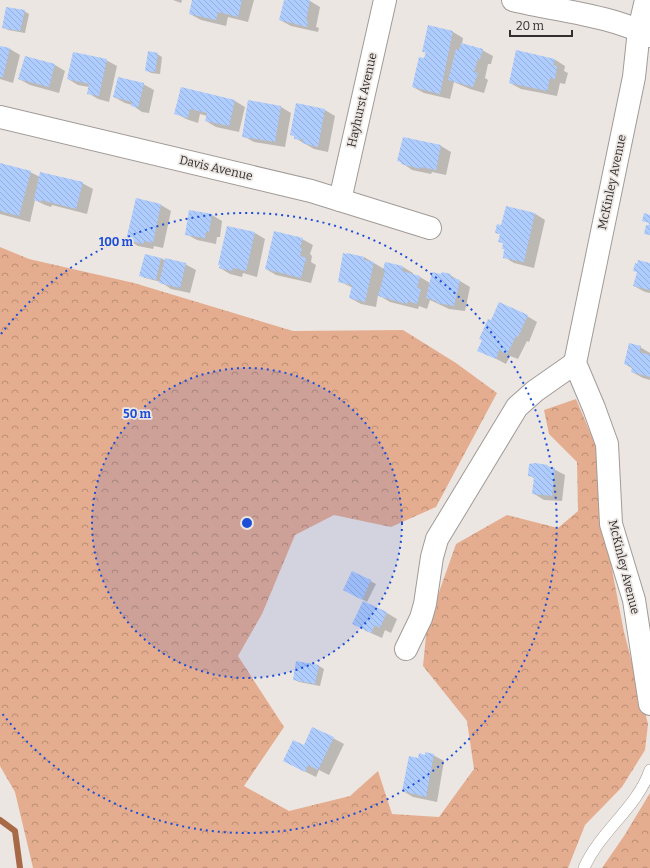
<svg xmlns="http://www.w3.org/2000/svg" width="650" height="868" viewBox="0 0 650 868" font-family="Bitter,serif">
<style>
.forest{fill:url(#forest-crowns)}
.shadow{fill:#0003}
.lines{fill:none;stroke-linecap:round;stroke-linejoin:round}
.stream{stroke:#a86946;stroke-width:6}
.building{fill:url(#building-back-hatch)}
.service-casing{stroke:#a19b98;stroke-width:12}
.minor-casing{stroke:#a19b98;stroke-width:24}
.service{stroke:#fff;stroke-width:11}
.minor{stroke:#fff;stroke-width:22}
.ring{fill:none;stroke:#1d4ed8;stroke-width:2;stroke-dasharray:2 4}
.labels{text-anchor:middle;stroke-width:3.5;stroke-linejoin:round;paint-order:stroke}
.street-label{font-size:12px;fill:#322f2e;stroke:#ece6e2}
.centre{fill:#1d4ed8;stroke:#ece6e2;stroke-width:2}
.ring-label{font-size:12px;text-anchor:middle;font-weight:bold;fill:#1d4ed8;stroke:#ece6e2;stroke-width:3.5;stroke-linejoin:round;paint-order:stroke}
</style>
<defs>
<pattern id="forest-crowns" width="20" height="18" patternUnits="userSpaceOnUse"><rect width="20" height="18" fill="#e5ad8f"/><path d="M2 6a3 3 0 1 1 6 0M12 15a3 3 0 1 1 6 0" fill="none" stroke="#ba8d75"/></pattern>
<pattern id="building-back-hatch" width="6" height="6" patternUnits="userSpaceOnUse"><rect width="6" height="6" fill="#aeccfd"/><path d="M-1 5l2 2M0 0l6 6M5-1l2 2" fill="none" stroke="#96b0d9"/></pattern>
</defs>
<rect width="100%" height="100%" fill="#ece6e2"/>
<g class="forest">
<polygon points="0,247 29,259 134,283 293,331 403,330 456,363 497,393 436,507 391,527 334,515 295,535 262,614 238,656 284,727 244,786 289,811 350,796 378,771 392,814 439,817 474,769 467,721 423,666 427,626 456,544 507,515 558,528 578,511 577,462 549,434 544,410 576,399 598,451 599,502 624,632 648,724 645,750 622,787 585,825 568,868 33,868 15,792 0,766"/>
<polygon points="650,793 650,868 602,868 624,836"/>
</g>
<g class="shadow">
<polygon points="173,0 182,0 181,3"/>
<polygon points="194,0 254,0 248,22 228,17 226,26 201,20 190,14"/>
<polygon points="285,0 304,0 310,1 320,7 316,27 319,28 318,32 291,26 280,20"/>
<polygon points="24,11 29,14 25,33 8,30 3,27"/>
<polygon points="428,26 453,32 463,38 462,44 482,50 493,56 491,64 488,64 485,78 488,80 484,93 470,89 454,82 450,99 424,93 413,87 425,59 426,53 423,51"/>
<polygon points="0,47 10,49 20,55 13,83 0,79"/>
<polygon points="157,54 162,57 160,74 151,73 146,70"/>
<polygon points="554,59 565,66 564,71 568,73 565,84 560,83 557,96 521,89 510,83"/>
<polygon points="106,60 117,66 109,102 98,99 88,93 89,87 78,85 68,79"/>
<polygon points="55,65 65,71 59,93 30,85 19,79"/>
<polygon points="143,84 154,90 149,113 142,112 132,105 125,103 114,97"/>
<polygon points="181,88 235,101 245,107 239,132 216,127 206,121 207,116 200,114 198,123 186,119 176,113"/>
<polygon points="281,107 291,113 285,147 254,142 243,136"/>
<polygon points="325,110 335,116 328,152 314,149 295,138 295,137 291,134"/>
<polygon points="441,146 451,152 446,175 432,172 431,174 412,170 398,160"/>
<polygon points="0,164 30,172 40,177 82,183 93,189 87,214 52,205 51,207 45,205 35,200 30,222 0,214"/>
<polygon points="136,199 161,205 171,211 163,248 154,246 153,249 138,246 128,240"/>
<polygon points="190,211 212,215 222,221 220,237 217,237 216,244 197,240 186,234"/>
<polygon points="534,213 545,220 534,268 514,263 504,257 505,250 503,248 504,244 499,241 501,235 496,232 502,226"/>
<polygon points="255,233 265,239 257,277 243,273 242,277 230,274 220,268 221,265"/>
<polygon points="302,239 313,245 310,254 312,256 311,262 316,265 311,283 276,275 266,269"/>
<polygon points="348,254 364,257 384,269 403,267 413,273 412,275 420,277 430,283 450,275 470,287 465,311 449,309 430,300 427,309 419,306 418,309 390,302 378,295 376,307 361,304 350,298 353,288 339,281"/>
<polygon points="161,258 166,261 185,264 196,270 190,293 171,289 161,282 145,278 141,276"/>
<polygon points="650,264 650,293 645,292 634,286"/>
<polygon points="527,316 537,322 529,342 527,341 518,359 510,356 506,364 479,350 491,321"/>
<polygon points="640,347 650,353 650,380 643,378 632,372 633,369 625,364"/>
<polygon points="530,465 548,466 565,475 562,501 544,500 533,493 535,479 529,475"/>
<polygon points="353,572 376,584 367,602 349,592"/>
<polygon points="387,613 397,619 391,633 385,630 382,638 364,630"/>
<polygon points="319,666 324,669 320,686 299,682 294,679"/>
<polygon points="333,738 344,744 329,775 319,770 316,777 284,761 304,746"/>
<polygon points="433,755 444,761 437,802 413,797 403,791 418,759 426,756"/>
</g>
<g class="lines">
<polyline class="stream" points="0,820 15,831 20,868"/>
</g>
<g class="building">
<polygon points="192,0 242,0 238,17 218,12 216,20 189,14"/>
<polygon points="284,0 310,0 306,21 308,21 307,27 279,20"/>
<polygon points="6,7 25,10 20,31 2,28"/>
<polygon points="428,25 453,31 440,94 412,87 419,57 424,58 426,52 422,52"/>
<polygon points="461,43 483,49 480,59 478,59 474,72 478,73 473,87 448,80 456,49 459,50"/>
<polygon points="0,46 10,48 3,77 0,77"/>
<polygon points="516,50 555,59 553,65 557,66 555,79 550,78 547,91 509,83"/>
<polygon points="148,51 158,53 155,72 145,71"/>
<polygon points="73,52 107,59 99,96 87,94 89,84 67,79"/>
<polygon points="25,56 55,64 49,87 18,79"/>
<polygon points="118,77 144,83 138,108 131,106 132,102 113,97"/>
<polygon points="181,87 235,100 229,126 205,121 207,113 190,109 188,118 174,114"/>
<polygon points="248,100 281,106 275,142 242,137"/>
<polygon points="296,103 325,109 318,147 302,143 304,138 302,140 294,139 294,136 290,135"/>
<polygon points="403,137 441,145 436,170 421,167 421,169 401,164 401,162 397,161"/>
<polygon points="0,163 31,171 19,216 0,211"/>
<polygon points="40,172 83,182 76,209 41,200 41,202 34,200"/>
<polygon points="136,198 161,204 153,243 144,241 143,244 126,240"/>
<polygon points="506,206 535,213 524,262 503,258 504,249 502,249 503,243 498,242 500,234 495,233 497,224 501,225"/>
<polygon points="189,210 212,214 209,232 206,232 205,238 185,235"/>
<polygon points="644,213 650,215 650,235 644,234 646,225 649,225 649,223 642,221"/>
<polygon points="227,226 255,232 246,271 233,268 232,271 219,268 220,265 218,265"/>
<polygon points="274,231 303,238 300,248 302,249 300,256 306,258 301,278 265,269"/>
<polygon points="343,253 346,254 347,253 364,257 364,260 374,262 365,302 349,298 352,285 338,282"/>
<polygon points="145,254 161,258 156,280 139,276"/>
<polygon points="165,258 186,263 180,288 159,283"/>
<polygon points="638,260 650,263 650,290 633,286 637,272 633,271 635,263 637,264"/>
<polygon points="385,262 403,266 402,271 420,276 417,288 421,289 417,304 408,301 407,304 378,296 385,271 383,270"/>
<polygon points="432,272 441,274 442,272 451,274 450,277 460,280 454,306 437,303 437,301 426,298"/>
<polygon points="499,302 528,315 518,337 516,336 507,354 499,350 496,359 477,351 482,340 479,339 488,319 491,320"/>
<polygon points="629,343 641,346 639,352 650,355 650,377 631,372 632,367 624,364"/>
<polygon points="535,463 548,465 548,467 555,468 552,496 532,494 534,477 528,476 529,464"/>
<polygon points="352,571 371,580 362,600 343,590"/>
<polygon points="363,601 387,612 380,628 375,625 371,633 352,624"/>
<polygon points="296,661 319,665 315,684 293,680"/>
<polygon points="312,727 334,737 318,770 308,765 305,772 283,761 293,740 304,745"/>
<polygon points="425,752 434,754 426,797 402,791 409,756 418,758 419,753 425,755"/>
</g>
<g class="lines">
<g class="service-casing">
<path id="service" d="M584,868C600,831 637,808 650,770"/>
</g>
<g class="minor-casing">
<g id="minor">
<path d="M513,0C558,11 610,15 650,36"/>
<polyline points="646,0 639,30 634,77 575,363 594,408 607,444 611,524 634,600 650,704"/>
<polyline points="0,117 311,191 430,228"/>
<polyline points="340,200 385,0"/>
<polyline points="406,649 421,618 425,604 432,557 437,539 517,407 535,391 575,363"/>
</g>
</g>
<use href="#service" class="service"/>
<use href="#minor" class="minor"/>
</g>
<circle cx="247" cy="523" r="155" fill="#1d4ed8" fill-opacity=".12"/>
<g class="ring">
<circle cx="247" cy="523" r="155"/>
<path d="M1 334A310 310 0 1 1 1 712"/>
</g>
<g class="labels">
<g class="street-label">
<text transform="translate(362 100) rotate(-77)" y="4">Hayhurst Avenue</text>
<text transform="translate(216 168) rotate(13)" y="4">Davis Avenue</text>
<text transform="translate(612 182) rotate(-78)" y="4">McKinley Avenue</text>
<text transform="translate(624 567) rotate(76)" y="4">McKinley Avenue</text>
</g>
</g>
<circle cx="247" cy="523" r="6" class="centre"/>
<g class="ring-label">
<text x="116" y="246">100 m</text>
<text x="137" y="418">50 m</text>
</g>
<path d="M510 30v6h62v-6" fill="none" stroke="#322f2e" stroke-width="2"/>
<text x="516" y="30" font-size="12" fill="#322f2e" stroke="#ece6e2" stroke-width="3" paint-order="stroke">20 m</text>
</svg>
